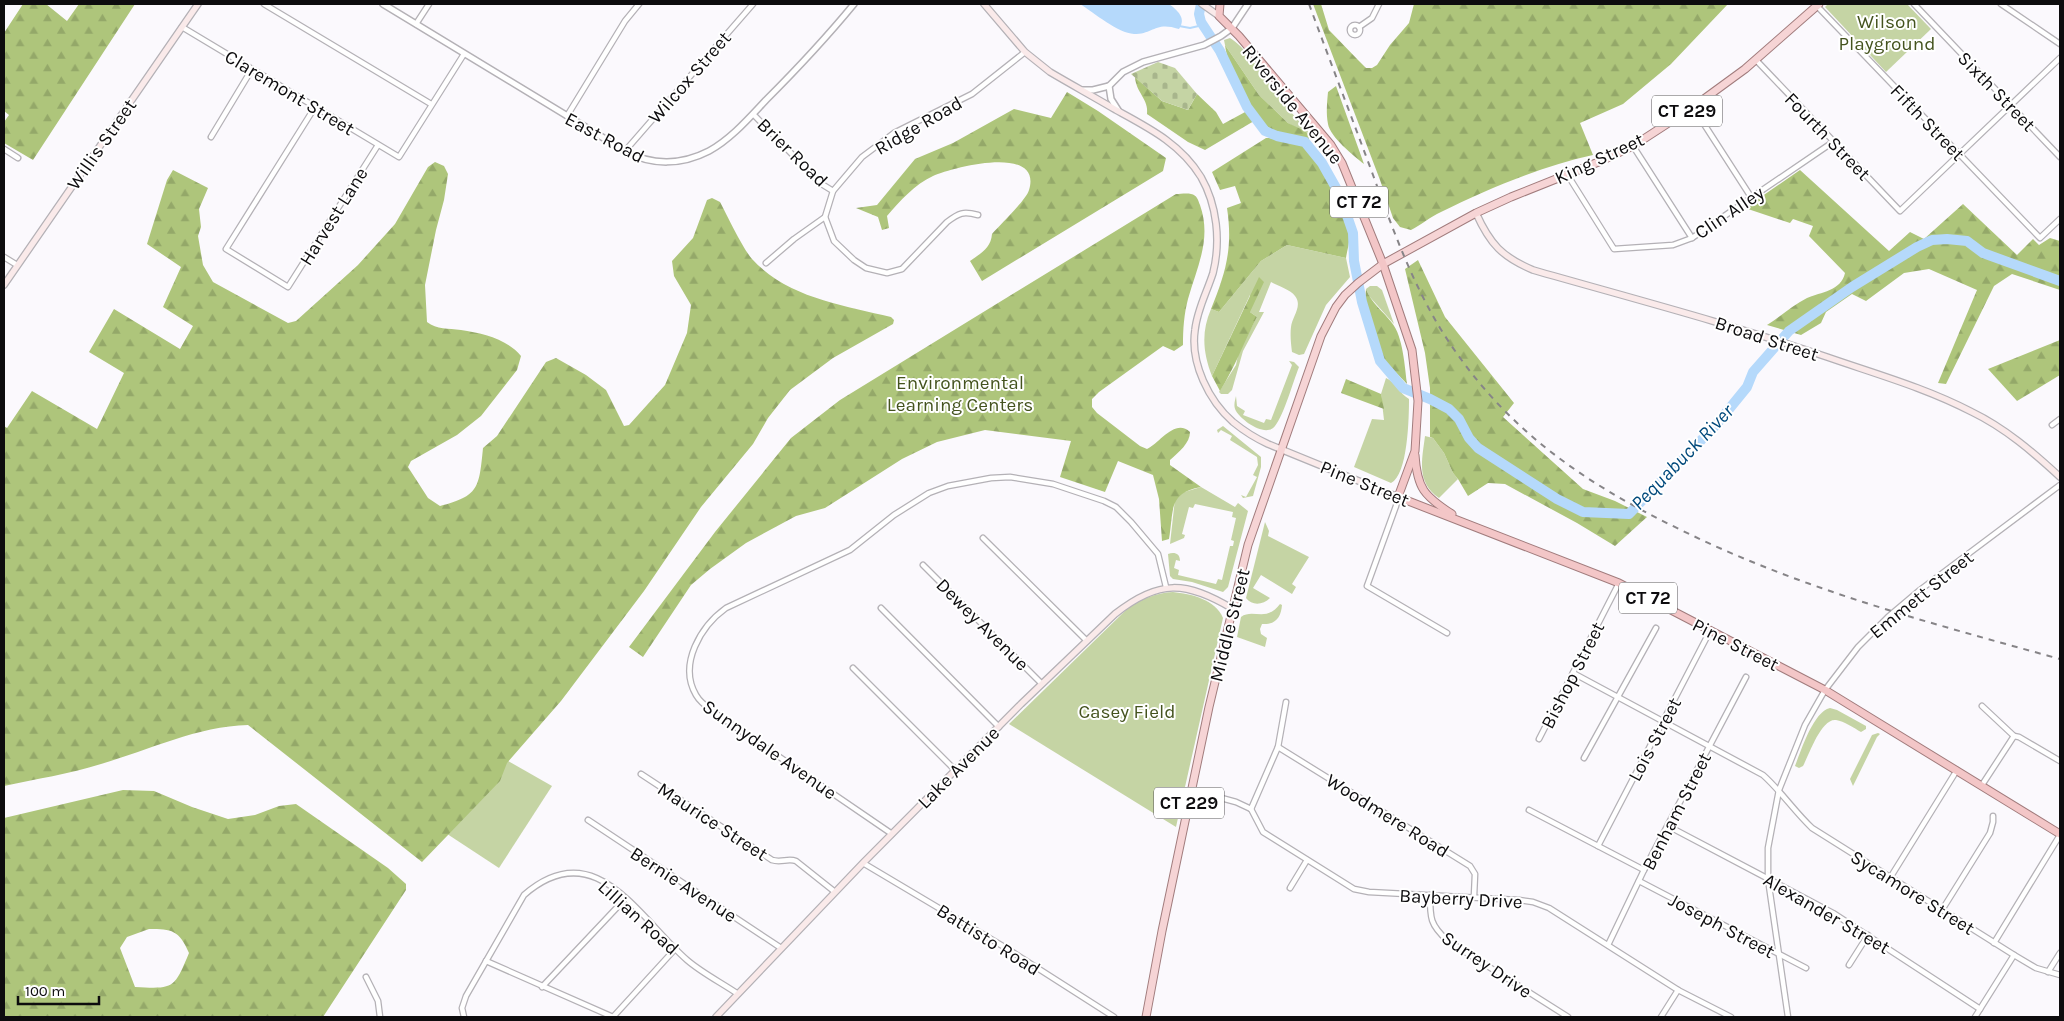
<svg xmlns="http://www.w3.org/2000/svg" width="2064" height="1021" viewBox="0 0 2064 1021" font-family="Karla,sans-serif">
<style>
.green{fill:#c5d4a4}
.forest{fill:url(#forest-firs);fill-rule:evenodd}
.cemetery{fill:url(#cemetery-stones)}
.water{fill:#b5d9fb}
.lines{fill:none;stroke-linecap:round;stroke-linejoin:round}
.stream{stroke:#b5d9fb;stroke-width:2}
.river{stroke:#b5d9fb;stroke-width:10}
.minor-casing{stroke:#b4b1b6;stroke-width:7}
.tertiary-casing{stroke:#b4b1b6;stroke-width:8}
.secondary-casing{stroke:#b4b1b6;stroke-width:8}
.primary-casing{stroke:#a17c7d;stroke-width:9}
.trunk-casing{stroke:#a17c7d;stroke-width:9}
.minor{stroke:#fff;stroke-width:4.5}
.tertiary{stroke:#fff;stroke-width:5}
.secondary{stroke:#faeaea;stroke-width:5.5}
.primary{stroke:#f6d4d5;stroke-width:7}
.trunk{stroke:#f3c6c7;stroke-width:7}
.rail{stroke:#868487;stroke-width:2;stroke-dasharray:6 6;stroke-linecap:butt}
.labels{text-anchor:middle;stroke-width:4;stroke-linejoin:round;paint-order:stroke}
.shield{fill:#fff;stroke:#565556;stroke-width:1}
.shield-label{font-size:18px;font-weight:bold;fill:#0d0c0e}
.park-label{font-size:19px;fill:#44531e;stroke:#fff}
.street-label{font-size:19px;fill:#0d0c0e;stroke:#fff}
.water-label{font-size:20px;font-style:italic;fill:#00497b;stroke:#fff}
</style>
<defs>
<pattern id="forest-firs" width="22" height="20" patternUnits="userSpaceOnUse" patternTransform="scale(1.25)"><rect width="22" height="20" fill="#aec57b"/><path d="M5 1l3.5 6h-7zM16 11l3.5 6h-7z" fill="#94a869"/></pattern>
<pattern id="cemetery-stones" width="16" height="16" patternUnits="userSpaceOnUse" patternTransform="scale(1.25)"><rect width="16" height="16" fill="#c5d4a4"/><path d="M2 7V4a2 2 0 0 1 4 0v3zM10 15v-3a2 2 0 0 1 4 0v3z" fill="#a8b58c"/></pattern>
</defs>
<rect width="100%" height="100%" fill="#fbf9fd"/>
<g class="green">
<polygon points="1828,4 1907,4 1931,29 1886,72 1825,7"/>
<path d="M1230,38C1247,48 1267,81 1280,98C1290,112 1303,125 1315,139L1288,123L1259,95L1225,45L1224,40Z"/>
<path d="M1287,245L1346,258L1350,277L1326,305L1304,354L1299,355L1292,352C1291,344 1290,335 1291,327C1292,317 1303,306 1295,296C1291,290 1278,286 1271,282L1259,312H1264L1243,351L1232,390L1228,394H1221L1219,392L1236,365L1239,350L1257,317L1250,312V295L1212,376C1203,353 1201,332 1211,309L1219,312L1261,261Z"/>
<polygon points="1370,286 1377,286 1382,290 1394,324 1369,296 1366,289"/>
<path d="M1289,361L1294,362L1299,367C1293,382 1284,415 1275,426C1266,438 1242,421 1236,411C1233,406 1235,401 1236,396L1237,406L1245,411L1243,415L1264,423L1266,419L1271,420L1292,365Z"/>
<path d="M1386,378C1395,382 1400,394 1409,399C1409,417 1408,475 1391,483L1354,467L1372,419L1384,420L1381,394Z"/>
<polygon points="1223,426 1261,457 1261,467 1253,496 1243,498 1241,495 1246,497 1257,477 1253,475 1258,465 1257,457 1230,440 1232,436 1221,430 1218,433 1217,430"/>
<path d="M1425,436L1433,438L1444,453L1453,473L1458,479L1439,498C1416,482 1422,460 1425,436Z"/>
<path d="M1201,487L1235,507L1238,503L1248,511L1228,587L1223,592L1192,582L1173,579L1170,576L1168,554C1174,552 1180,553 1180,561L1176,560L1174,568L1179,570L1178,575L1216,584L1218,579L1222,580L1230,546H1233L1234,541L1231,540L1236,518L1232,517L1233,512L1195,504L1193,508L1189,507L1182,534L1185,535L1184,538L1170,544L1175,499L1181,493Z"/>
<path d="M1265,522L1269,531L1268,536L1309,557L1292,584L1296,587L1292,594L1261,575L1253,588L1270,598C1263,605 1252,606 1246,598Z"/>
<path d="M1173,592C1191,594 1215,599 1223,618L1176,827L1009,724L1126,610C1141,599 1155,593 1173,592Z"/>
<polygon points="229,602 552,786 499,868 173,654"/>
<path d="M1280,604L1282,605C1281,618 1275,625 1262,624L1260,629L1261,634L1267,638L1265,647L1237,637L1241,617C1253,608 1266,623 1280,604Z"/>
<path d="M1830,708L1837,710L1866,726V729L1861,732C1854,728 1844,721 1836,720C1821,718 1809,755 1803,766L1799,768L1795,766C1801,751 1813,712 1830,708Z"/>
<polygon points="1878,733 1880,734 1877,737 1853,786 1850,779 1872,735"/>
</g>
<g class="forest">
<polygon points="23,4 46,4 67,21 79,4 135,4 33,160 4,143 4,122 9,115 4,111 4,33"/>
<path d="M1313,4H1321L1329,30L1358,60L1366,68H1372L1377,65L1390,45L1409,23L1414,4H1728L1671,64L1623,104L1580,123L1593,155C1542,166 1487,189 1441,212C1430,217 1421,225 1411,230L1400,227L1393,218L1380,180Z"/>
<path d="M1225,45L1259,95L1288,123L1305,131L1310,137L1308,140C1296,134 1282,135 1271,129C1252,118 1227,66 1225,45Z"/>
<path d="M1135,77L1162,101L1188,110L1197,94L1216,112L1223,124L1247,111L1254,121L1205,150L1188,142L1147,114C1149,99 1136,93 1135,77Z"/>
<path d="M1336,86L1364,164C1354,156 1330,137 1328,124C1326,113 1327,103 1328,92Z"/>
<path d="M1067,92L1098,111L1166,158L1163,171L982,281L970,261C981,253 991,248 992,234C1000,225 1027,199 1029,190C1043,144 953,167 933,176C915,184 900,201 887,216L889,228L882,230L878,217L856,208L877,205L915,159L953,143L1014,109L1051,118Z"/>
<path d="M1266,138C1274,138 1301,143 1307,148C1323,161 1346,211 1349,231C1351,239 1347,250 1346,258L1287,245L1261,261L1219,312L1211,309C1226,272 1233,248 1227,208L1241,203L1235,186L1220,190L1212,172Z"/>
<path d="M435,162L444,166L448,174L444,200L436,230L425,285L427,322C437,330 448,328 461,330C482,333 507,339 521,356L517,370L481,416L457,435L411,461L408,467L428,498L440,506C479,496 479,488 483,448L497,436L546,362L556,358L586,375L606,390L624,426L629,425L665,385L687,333L691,305L674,276L672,261L693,238L707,200L712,198L720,202C728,217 742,247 752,259C788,298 843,305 891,317L894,320L893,324L833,358L790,390L768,418L753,444L701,507L644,591L561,701L507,763L500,781L422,862L248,725C198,726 149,750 101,764C69,774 36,779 4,786V426L7,428L32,391L97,429L124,373L89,352L114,309L180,349L193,326L163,307L181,267L147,244L167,180L173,170L208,188L199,209L201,227L198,236L203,265L213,282L288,323L296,321L358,265L395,224L428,167Z"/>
<path d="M1800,170L1889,251L1910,232L1924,239L1963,204L2017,255L2033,239L2039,245L2050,238L2060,241V290L2012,274L1994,286L1946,384L1938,383L1977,290L1929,269L1904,273L1866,301L1852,294L1826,312L1821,323L1801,335L1767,325C1780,317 1793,305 1807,298C1821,292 1841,291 1845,273L1809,236L1813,226L1793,219L1790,223L1745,208Z"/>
<path d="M1176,194C1180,194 1187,193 1191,194C1197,195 1198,200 1200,205C1212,239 1197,267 1188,299C1184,314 1183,329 1183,345L1174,351L1163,346L1099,392L1092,399V407L1097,413L1140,446L1147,449C1160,443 1175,418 1190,432C1190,443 1179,452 1170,460V465L1201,487C1168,493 1174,510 1169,539L1162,541L1159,499L1153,475L1118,461L1105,492L1060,477L1071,441L985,430L937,442L902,459L825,508L796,516L746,543L710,569L691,585L643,657L629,647L715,532L791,438L840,400Z"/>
<polygon points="1418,260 1445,317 1514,403 1503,417 1583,489 1615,501 1647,517 1615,546 1577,523 1505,484 1488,483 1468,496 1458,479 1453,473 1444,453 1433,438 1430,437 1430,388 1425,353 1405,269"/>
<path d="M1259,277L1264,282L1250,312L1257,317C1244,342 1235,367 1220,391L1212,376Z"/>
<path d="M1366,289C1371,303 1383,311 1392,323C1403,336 1405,368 1407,384L1383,359L1365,301Z"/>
<polygon points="2060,340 2060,375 2017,401 1988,369"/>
<polygon points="1346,379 1381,394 1384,409 1341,393"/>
<path d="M123,790L154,791L192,807L228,819L255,815L279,806L296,804L388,868L406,884V890L323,1017H4V818ZM149,929C172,929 179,930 189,953C174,989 174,989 135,987L120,948L127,937Z"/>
</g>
<polygon class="cemetery" points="1158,62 1175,68 1197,94 1188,110 1162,101 1131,74"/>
<path class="water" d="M1080,4H1169C1177,10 1187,18 1179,29C1155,21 1154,34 1134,34C1118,33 1094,13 1080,4Z"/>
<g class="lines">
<polyline class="stream" points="1179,26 1190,28 1203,25"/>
<polyline class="river" points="1201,4 1199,14 1201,22 1220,51 1247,107 1265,131 1277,136 1305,142 1322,163 1340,195 1353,233 1354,261 1362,302 1380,361 1403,388 1430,399 1449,409 1459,419 1469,438 1478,448 1557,499 1583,512 1629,514 1716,425 1747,387 1753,372 1789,331 1852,287 1917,247 1932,240 1947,239 1967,241 1983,253 2060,281"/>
<g class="minor-casing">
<g id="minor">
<polyline points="264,4 431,104"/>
<polyline points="1914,4 2060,157"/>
<polyline points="2001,4 2060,44"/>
<polyline points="1817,6 2040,238 2060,219"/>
<polyline points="416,24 429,4"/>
<circle cx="1355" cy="30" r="5"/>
<polyline points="182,27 399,157 464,54"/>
<polyline points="1359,27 1372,18 1379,4"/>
<polyline points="1756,60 1900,211 2060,58"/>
<polyline points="315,107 226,249 288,287 378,145"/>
<polyline points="1693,107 1751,197"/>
<polyline points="753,114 820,183 833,191"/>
<polyline points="567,116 625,21 639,4"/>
<polyline points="211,137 252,69"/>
<polyline points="1633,146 1692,238"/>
<polyline points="4,149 18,158"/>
<polyline points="625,151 753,4"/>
<polyline points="1567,174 1614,249 1673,245 1692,238 1833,142"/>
<path d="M978,215C963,211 959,213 947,222L902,269L887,273L866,268L854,260L834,241L825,217L833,191L862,157L894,133L972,94L1025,52"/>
<polyline points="4,257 17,265"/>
<polyline points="766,263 794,239 825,217"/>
<polyline points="2052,425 2060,419"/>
<polyline points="1398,497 1396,506 1367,586 1447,633"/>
<polyline points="983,538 1087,641"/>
<polyline points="923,565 1042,684"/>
<polyline points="881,608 999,727"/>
<polyline points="853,668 955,770"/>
<path d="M1573,673L1763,775C1781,791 1794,811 1812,828L2014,955L2036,968L2060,975"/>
<polyline points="1982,706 2014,736 2019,737 2060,761"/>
<polyline points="1539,739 1619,583"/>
<polyline points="1278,747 1470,866 1475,874 1474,896"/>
<polyline points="1584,758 1656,628"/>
<path d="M641,774L772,860C781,863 788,858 796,861L835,892"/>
<polyline points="1982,785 2014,736"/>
<polyline points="1192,790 1236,802 1251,809"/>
<polyline points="1251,809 1263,832 1354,889 1369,892 1519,900 1533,902 1549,908 1678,990 1731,1017"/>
<polyline points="1251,809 1278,747 1286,702"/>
<polyline points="1529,810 1644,870"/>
<polyline points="588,820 781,948"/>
<polyline points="1668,826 1833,913 1980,1009"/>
<path d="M892,834L718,715C710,709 701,704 696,695C678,664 701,626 726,608L850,550L894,515L929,493L948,486L991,478L1010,477L1053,484L1104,501L1116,507L1131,522L1158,554L1166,587"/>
<polyline points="1598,846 1710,631"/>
<polyline points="863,863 1006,948 1114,1017"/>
<polyline points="1890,878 1957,770"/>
<polyline points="1639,881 1806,968"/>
<polyline points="1290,888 1307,860"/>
<path d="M1430,895C1430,918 1430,925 1448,941L1568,1017"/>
<polyline points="1942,910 1990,833 1993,822 1993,816"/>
<polyline points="1994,943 2060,835"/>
<polyline points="1608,945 1644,870 1746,677"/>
<polyline points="486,961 613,1017"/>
<polyline points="1849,965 1868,935"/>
<polyline points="2048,972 2060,953"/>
<polyline points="366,977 378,1001 380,1017"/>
<polyline points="542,987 625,899"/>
<path d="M464,1017L462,1008L466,996L524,895C595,833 638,917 687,960C702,973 722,983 738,994"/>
<polyline points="613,1017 676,948"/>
<polyline points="1661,1017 1678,990"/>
<polyline points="1788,1017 1768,879 1768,848 1779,790 1805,725 1825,690 1858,647 1888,617 1920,590 2060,485"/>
<polyline points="1975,1017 2014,955"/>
</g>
</g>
<g class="tertiary-casing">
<g id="tertiary">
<path d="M383,4L625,151C652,166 682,165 709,151C731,139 749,118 766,100C797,69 826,38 854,4"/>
<polyline points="1109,86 1111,99 1118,110"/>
<polyline points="1083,90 1093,90 1109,86 1123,72 1143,62 1204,45 1221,36 1232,28 1248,4"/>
</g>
</g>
<g class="secondary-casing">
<g id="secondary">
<path d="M984,4L1025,52L1050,72C1072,85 1094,97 1116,110C1149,128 1181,144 1201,177C1217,205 1221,241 1213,273C1207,292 1197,310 1195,330C1190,363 1209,401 1233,422C1244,431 1255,438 1268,444L1398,497"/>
<polyline points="1202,4 1219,16"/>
<path d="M1476,213C1490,244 1502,257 1533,270C1631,298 1730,324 1827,357C1876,374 1926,388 1972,412C2005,428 2033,452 2060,477"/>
<polyline points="4,285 198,4"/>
<path d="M716,1017L863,863L1021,704L1115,614C1159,579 1186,581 1233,609"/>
</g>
</g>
<g class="primary-casing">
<polyline id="primary" points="1146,1017 1162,931 1209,707 1248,545 1321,336 1336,307 1345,295 1358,283 1383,264 1476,213 1511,197 1601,161 1633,146 1693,107 1745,69 1819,4"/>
</g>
<g class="trunk-casing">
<g id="trunk">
<polyline points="1220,4 1219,16 1239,36 1331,145 1342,163 1383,264 1412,350 1418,401 1415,451 1398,497 1619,583 1825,690 2060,834"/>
<path d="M1415,455C1417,488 1424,496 1452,514"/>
</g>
</g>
<use href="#minor" class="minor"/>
<use href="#tertiary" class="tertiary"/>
<use href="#secondary" class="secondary"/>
<use href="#primary" class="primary"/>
<use href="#trunk" class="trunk"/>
<path class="rail" d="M1309,4C1330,61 1352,118 1373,175C1392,227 1411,280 1440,328C1500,425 1578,480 1679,529C1800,589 1930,623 2060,659"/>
</g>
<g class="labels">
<g class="shield">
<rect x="1652" y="95.5" width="70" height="31" rx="4"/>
<rect x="1330" y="186.5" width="58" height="31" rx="4"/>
<rect x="1619" y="582.5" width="58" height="31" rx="4"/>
<rect x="1154" y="787.5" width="70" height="31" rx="4"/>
</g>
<g class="shield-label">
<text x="1687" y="117">CT 229</text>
<text x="1359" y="208">CT 72</text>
<text x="1648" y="604">CT 72</text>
<text x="1189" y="809">CT 229</text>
</g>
<g class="park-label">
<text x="1887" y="28">Wilson<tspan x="1887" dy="22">Playground</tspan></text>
<text x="960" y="389">Environmental<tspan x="960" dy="22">Learning Centers</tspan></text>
<text x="1127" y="718">Casey Field</text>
</g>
<g class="street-label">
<text transform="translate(689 77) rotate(-49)" y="7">Wilcox Street</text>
<text transform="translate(1997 91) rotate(46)" y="7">Sixth Street</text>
<text transform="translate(290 92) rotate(31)" y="7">Claremont Street</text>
<text transform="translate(1293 104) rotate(51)" y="7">Riverside Avenue</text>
<text transform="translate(1928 122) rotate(46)" y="7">Fifth Street</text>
<text transform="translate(918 125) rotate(-30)" y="7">Ridge Road</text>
<text transform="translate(1828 136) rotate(46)" y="7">Fourth Street</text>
<text transform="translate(605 137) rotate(28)" y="7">East Road</text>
<text transform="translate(101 144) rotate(-55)" y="7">Willis Street</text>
<text transform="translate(793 152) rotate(44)" y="7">Brier Road</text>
<text transform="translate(1599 158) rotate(-25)" y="7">King Street</text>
<text transform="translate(1729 212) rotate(-34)" y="7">Clin Alley</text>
<text transform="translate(333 216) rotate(-58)" y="7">Harvest Lane</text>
<text transform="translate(1767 338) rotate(18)" y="7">Broad Street</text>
<text transform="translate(1365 483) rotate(22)" y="7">Pine Street</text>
<text transform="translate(1921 594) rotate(-39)" y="7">Emmett Street</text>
<text transform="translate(983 624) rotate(45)" y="7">Dewey Avenue</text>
<text transform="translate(1229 625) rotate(-76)" y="7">Middle Street</text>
<text transform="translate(1736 644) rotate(27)" y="7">Pine Street</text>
<text transform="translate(1572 675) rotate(-63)" y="7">Bishop Street</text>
<text transform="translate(1654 739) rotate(-62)" y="7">Lois Street</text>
<text transform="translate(770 749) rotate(35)" y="7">Sunnydale Avenue</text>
<text transform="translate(958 767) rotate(-45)" y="7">Lake Avenue</text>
<text transform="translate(1676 811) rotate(-63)" y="7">Benham Street</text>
<text transform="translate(1388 815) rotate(32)" y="7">Woodmere Road</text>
<text transform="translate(713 821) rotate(33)" y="7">Maurice Street</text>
<text transform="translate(684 884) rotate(33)" y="7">Bernie Avenue</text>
<text transform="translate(1913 892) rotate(32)" y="7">Sycamore Street</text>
<text transform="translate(1461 898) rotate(3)" y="7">Bayberry Drive</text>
<text transform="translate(1827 913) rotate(30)" y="7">Alexander Street</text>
<text transform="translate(639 917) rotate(42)" y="7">Lillian Road</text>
<text transform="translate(1722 925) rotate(28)" y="7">Joseph Street</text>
<text transform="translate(989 939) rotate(32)" y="7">Battisto Road</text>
<text transform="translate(1487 964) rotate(34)" y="7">Surrey Drive</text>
</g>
<g class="water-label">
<text transform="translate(1682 457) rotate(-46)" y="7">Pequabuck River</text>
</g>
</g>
<rect width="2064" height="1021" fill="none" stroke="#0d0c0e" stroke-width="10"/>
<path d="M18 996v8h81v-8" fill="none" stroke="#0d0c0e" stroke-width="2.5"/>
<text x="25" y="996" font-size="15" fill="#0d0c0e" stroke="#ffffff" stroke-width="4" paint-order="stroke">100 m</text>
</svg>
